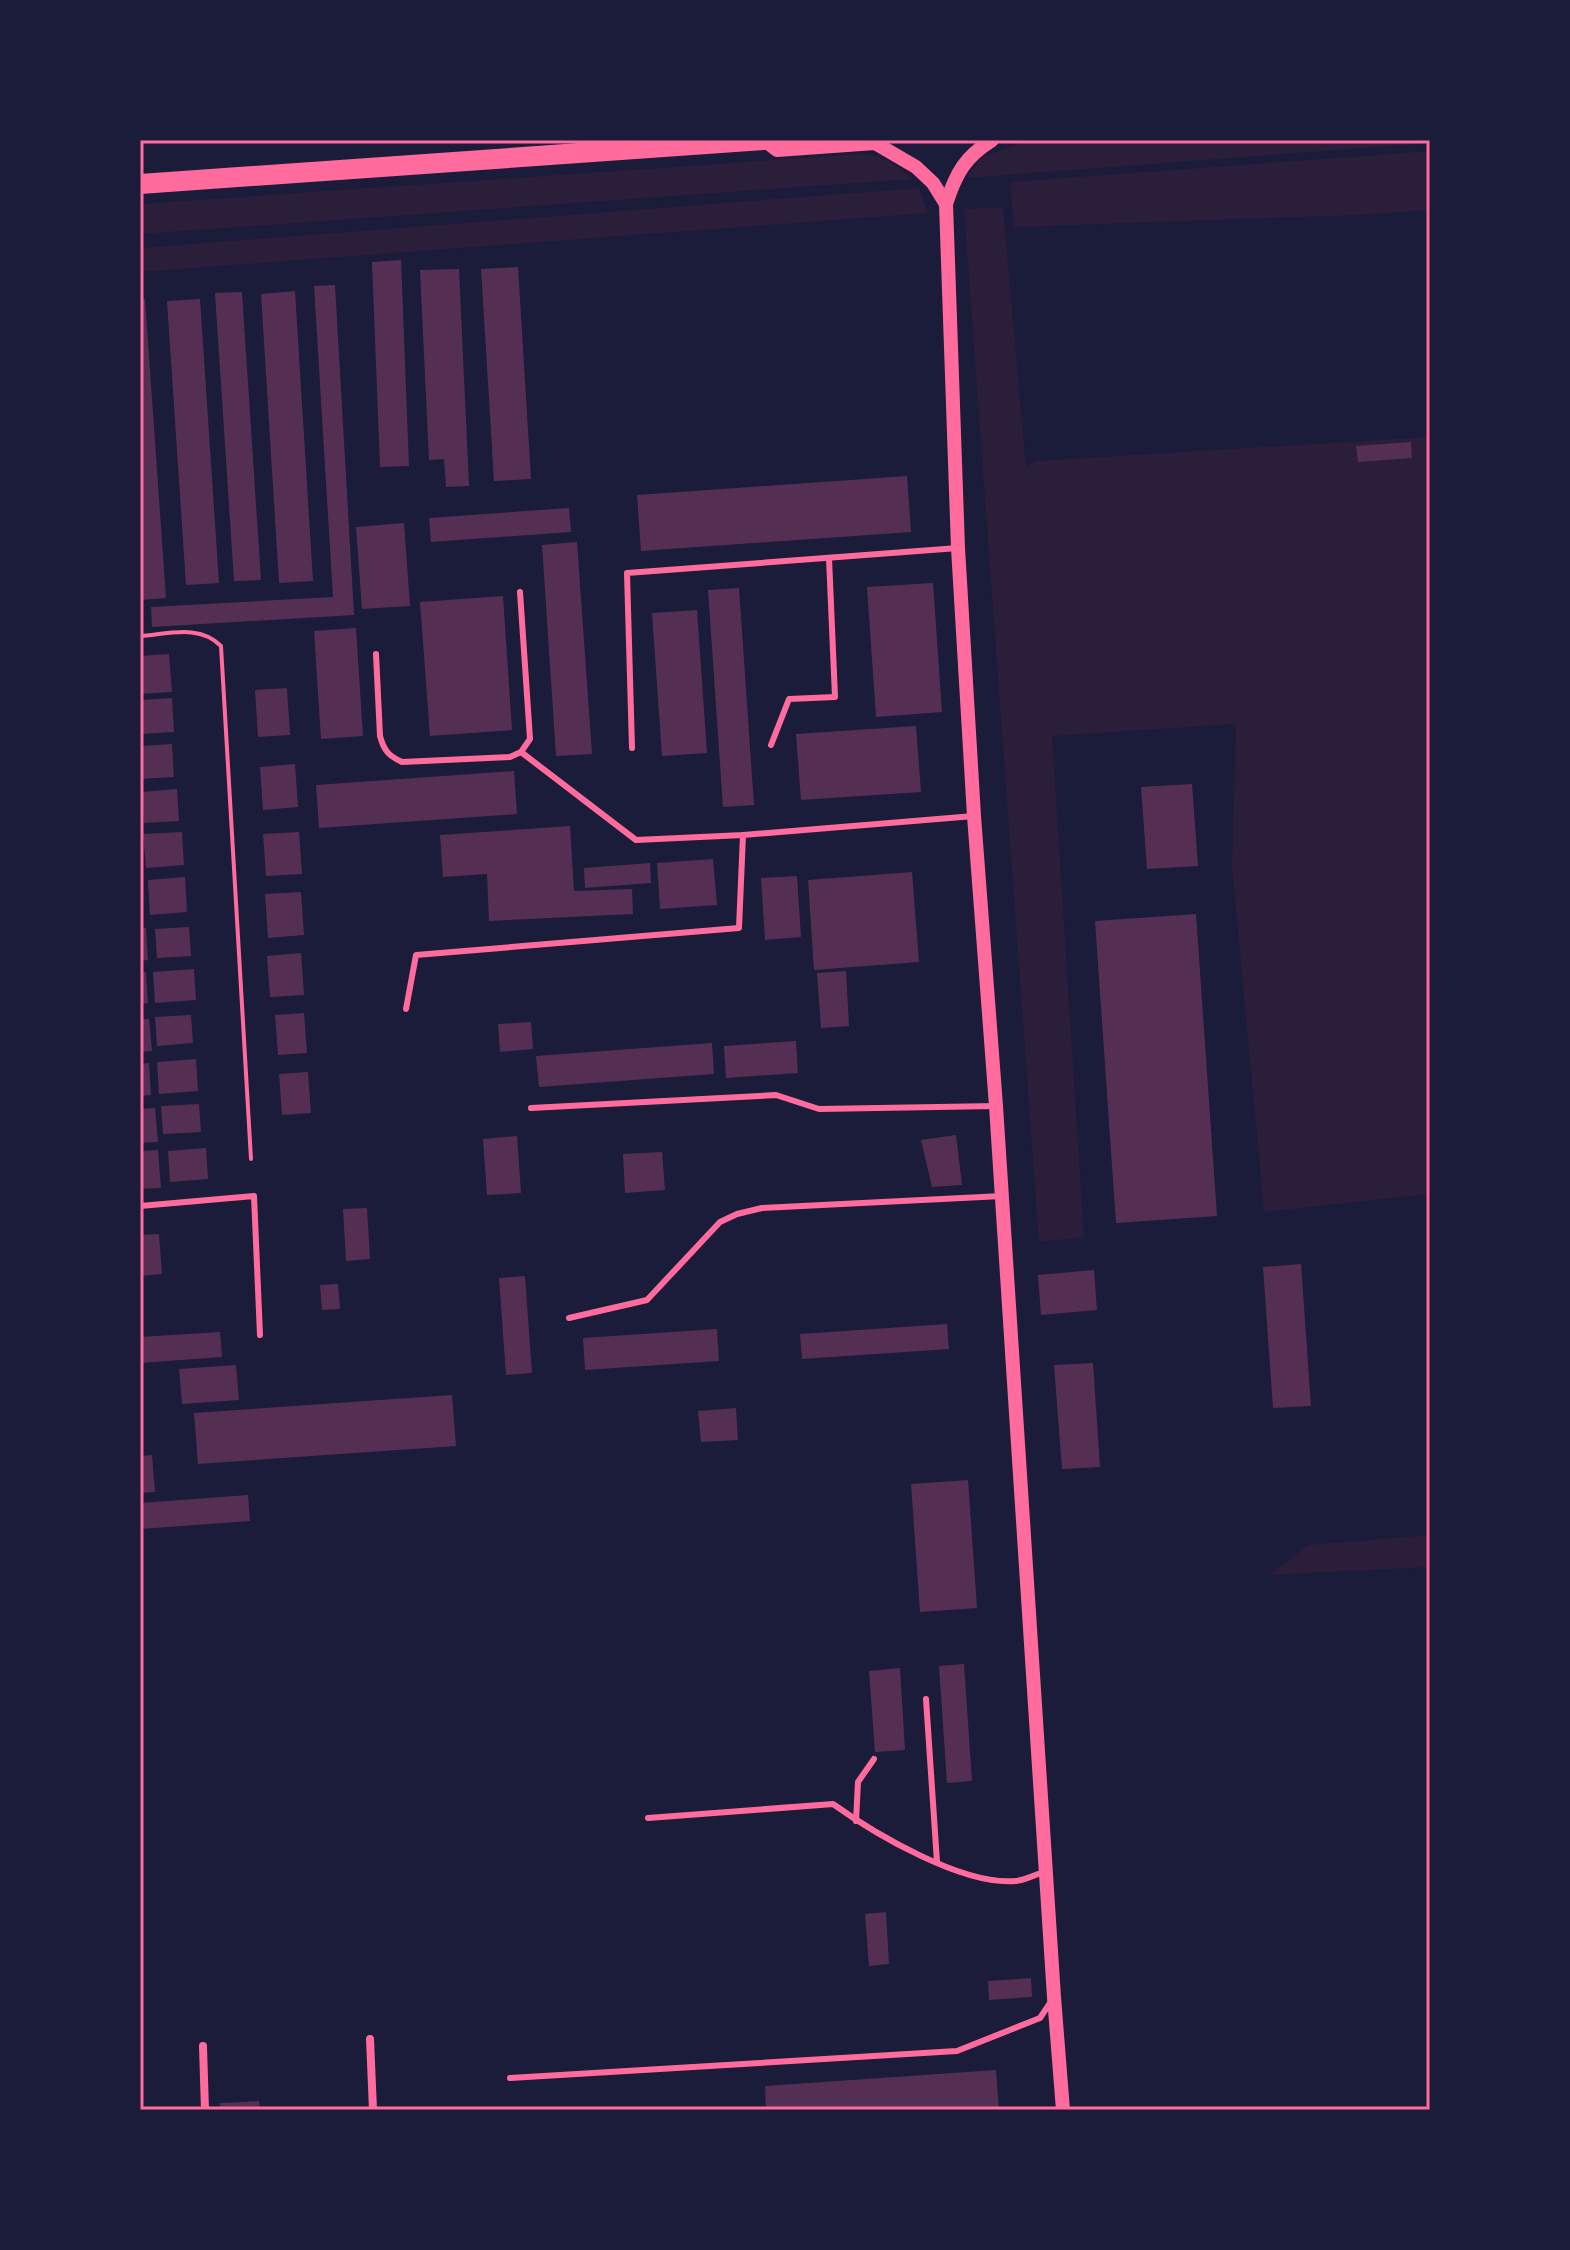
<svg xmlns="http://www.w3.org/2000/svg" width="1570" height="2250" viewBox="0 0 1570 2250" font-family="'Open Sans',sans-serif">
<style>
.green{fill:#2a1e3b}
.building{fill:#542f53}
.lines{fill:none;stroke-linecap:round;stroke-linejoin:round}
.path{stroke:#ff6b9d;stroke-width:4}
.service{stroke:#ff6b9d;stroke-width:6}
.minor{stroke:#ff6b9d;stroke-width:8}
.tertiary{stroke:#ff6b9d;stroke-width:14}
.primary{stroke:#ff6b9d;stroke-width:20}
.neatline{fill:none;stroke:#ff6b9d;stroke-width:3}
</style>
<rect width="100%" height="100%" fill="#1b1b3a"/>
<g class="green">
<polygon points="1030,140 1430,140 1430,143 966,178 982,157"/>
<polygon points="1430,151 1430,210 1358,215 1014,227 1010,182"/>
<path d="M861,154C882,155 898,165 912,179L140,234V204Z"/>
<polygon points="919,188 928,213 140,272 140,248"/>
<polygon points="1003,207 1026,468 1035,461 1430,437 1430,975 1426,974 1430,1075 1430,1194 1264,1212 1232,866 1236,724 1052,736 1084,1237 1039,1242 964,209"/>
<polygon points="1430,1535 1430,1567 1270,1575 1309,1545"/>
</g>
<g class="building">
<polygon points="401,260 409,466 380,467 372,262"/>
<polygon points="518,267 531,479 494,481 481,269"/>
<polygon points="459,269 469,486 446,487 444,459 429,460 420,270"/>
<polygon points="335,285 354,615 152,627 151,607 333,597 314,286"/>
<polygon points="295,291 313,581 279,583 261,294"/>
<polygon points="242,292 261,580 234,581 215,293"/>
<polygon points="140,299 145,299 166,598 140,600"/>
<polygon points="200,299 219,583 186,585 167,301"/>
<polygon points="1411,442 1412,458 1358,462 1356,446"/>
<polygon points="907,476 911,532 641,551 637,495"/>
<polygon points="569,508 571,532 431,542 429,518"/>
<polygon points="404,523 410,606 362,609 356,527"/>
<polygon points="577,542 592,754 556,756 542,545"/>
<polygon points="933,583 942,712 876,717 867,587"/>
<polygon points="739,588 754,805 723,807 708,590"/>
<polygon points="503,596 512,730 430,736 420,602"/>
<polygon points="697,610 707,753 662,756 652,613"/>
<polygon points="356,628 363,736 321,739 314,631"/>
<polygon points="169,654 172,692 140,694 140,656"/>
<polygon points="287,688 290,735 258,737 255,690"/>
<polygon points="172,698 174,732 140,734 140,700"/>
<polygon points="916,726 921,792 801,800 796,734"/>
<polygon points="172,744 174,777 140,779 140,746"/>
<polygon points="295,764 298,807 263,810 260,767"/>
<polygon points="514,771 517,814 319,828 316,785"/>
<polygon points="1192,784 1198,866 1147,869 1141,787"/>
<polygon points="177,789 179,821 144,823 142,792"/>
<polygon points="570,826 574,891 632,889 633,914 489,921 487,874 443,877 440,835"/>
<polygon points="182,832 184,865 146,868 143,834"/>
<polygon points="299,832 302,874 266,876 263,834"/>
<polygon points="713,859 717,905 660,909 657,863"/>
<polygon points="650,863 651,883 585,888 584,868"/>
<polygon points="912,872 919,962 814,970 808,880"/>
<polygon points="797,876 801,937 765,940 761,878"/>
<polygon points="185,877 187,912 150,915 148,880"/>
<polygon points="301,892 304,935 268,938 265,894"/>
<polygon points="1196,914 1217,1216 1116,1223 1095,921"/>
<polygon points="189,927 191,956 157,958 155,929"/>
<polygon points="140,928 146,928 148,960 140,961"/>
<polygon points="301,953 304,995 270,997 267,956"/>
<polygon points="194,969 196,1000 155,1003 153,972"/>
<polygon points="846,971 849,1026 821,1028 817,973"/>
<polygon points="146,972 148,1003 140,1004 140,973"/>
<polygon points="304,1013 307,1053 278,1055 275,1015"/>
<polygon points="191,1015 193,1043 157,1046 155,1017"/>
<polygon points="140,1019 149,1019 152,1051 140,1052"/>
<polygon points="531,1022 533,1049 500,1052 498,1024"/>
<polygon points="796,1041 798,1073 726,1078 724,1046"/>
<polygon points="712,1043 714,1074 539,1087 536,1056"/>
<polygon points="196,1059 198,1091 159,1094 157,1062"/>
<polygon points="149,1063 151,1095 140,1096 140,1064"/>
<polygon points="308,1072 311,1113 282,1115 279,1074"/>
<polygon points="199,1104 201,1132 163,1134 161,1106"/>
<polygon points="155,1108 158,1142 140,1143 140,1109"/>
<polygon points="956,1135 962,1185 932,1187 921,1140"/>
<polygon points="517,1136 521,1193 487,1195 483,1139"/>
<polygon points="206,1148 208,1179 170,1182 168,1151"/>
<polygon points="158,1150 161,1188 140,1189 140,1151"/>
<polygon points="662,1152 665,1190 625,1193 623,1154"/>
<polygon points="367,1208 370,1259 346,1261 343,1209"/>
<polygon points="159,1234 162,1274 140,1276 140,1235"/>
<polygon points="1301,1264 1311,1406 1273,1408 1263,1267"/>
<polygon points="1094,1270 1097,1310 1041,1315 1038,1275"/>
<polygon points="525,1276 532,1373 506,1375 499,1278"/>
<polygon points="338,1284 340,1309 322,1310 320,1285"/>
<polygon points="947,1324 949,1349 802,1359 800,1334"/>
<polygon points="717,1329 719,1361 585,1370 583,1338"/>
<polygon points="220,1332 222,1357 140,1363 140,1337"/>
<polygon points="1093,1363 1100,1467 1062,1469 1054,1365"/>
<polygon points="236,1365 239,1400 182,1404 179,1369"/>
<polygon points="452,1395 456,1446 198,1464 194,1413"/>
<polygon points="736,1408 738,1440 701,1442 698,1411"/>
<polygon points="152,1455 155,1492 140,1493 140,1456"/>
<polygon points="968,1480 977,1608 920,1612 911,1484"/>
<polygon points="248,1495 250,1521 140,1529 140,1503"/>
<polygon points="964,1664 972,1781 947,1783 939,1666"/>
<polygon points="900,1668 905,1750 875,1752 869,1671"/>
<polygon points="886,1912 889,1964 869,1966 865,1914"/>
<polygon points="1031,1978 1032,1997 989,2000 988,1981"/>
<polygon points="996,2070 999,2110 766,2110 765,2086"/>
<polygon points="259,2101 260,2110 220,2110 220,2103"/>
</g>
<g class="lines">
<path class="path" d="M140,636C168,634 200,624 221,646L251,1159"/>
<g class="service">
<path d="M376,654L380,736C384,751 389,756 402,762L510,757L521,752L530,739L520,592"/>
<polyline points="771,745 789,699 835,697 829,558"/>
<polyline points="632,748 627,573 958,548"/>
<polyline points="521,752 636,840 743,835 974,816"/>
<polyline points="406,1009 416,955 739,928 743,835"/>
<polyline points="531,1108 776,1095 819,1109 996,1106"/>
<polyline points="140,1206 254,1196 260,1335"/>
<polyline points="569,1318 647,1300 720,1222 737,1214 762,1208 1002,1196"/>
<polyline points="926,1699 937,1862"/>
<path d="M648,1818L833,1804C875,1834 963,1886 1016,1881C1026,1880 1037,1874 1046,1871"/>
<polyline points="856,1821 858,1782 874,1759"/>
<polyline points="510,2078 957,2051 1040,2018 1052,2000"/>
</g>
<g class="minor">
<polyline points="370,2039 373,2110"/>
<polyline points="203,2046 205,2110"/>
</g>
<g class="tertiary">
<polyline points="764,140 777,150 875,143 916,167 933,183 946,204"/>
<path d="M992,140C965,157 956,173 946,204L958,548L974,816L996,1106L1054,1997L1063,2110"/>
</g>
<polyline class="primary" points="140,184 764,140"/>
</g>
<rect width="1570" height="2250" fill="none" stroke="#1b1b3a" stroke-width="284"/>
<rect x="142" y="142" width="1286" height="1966" class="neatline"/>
</svg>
